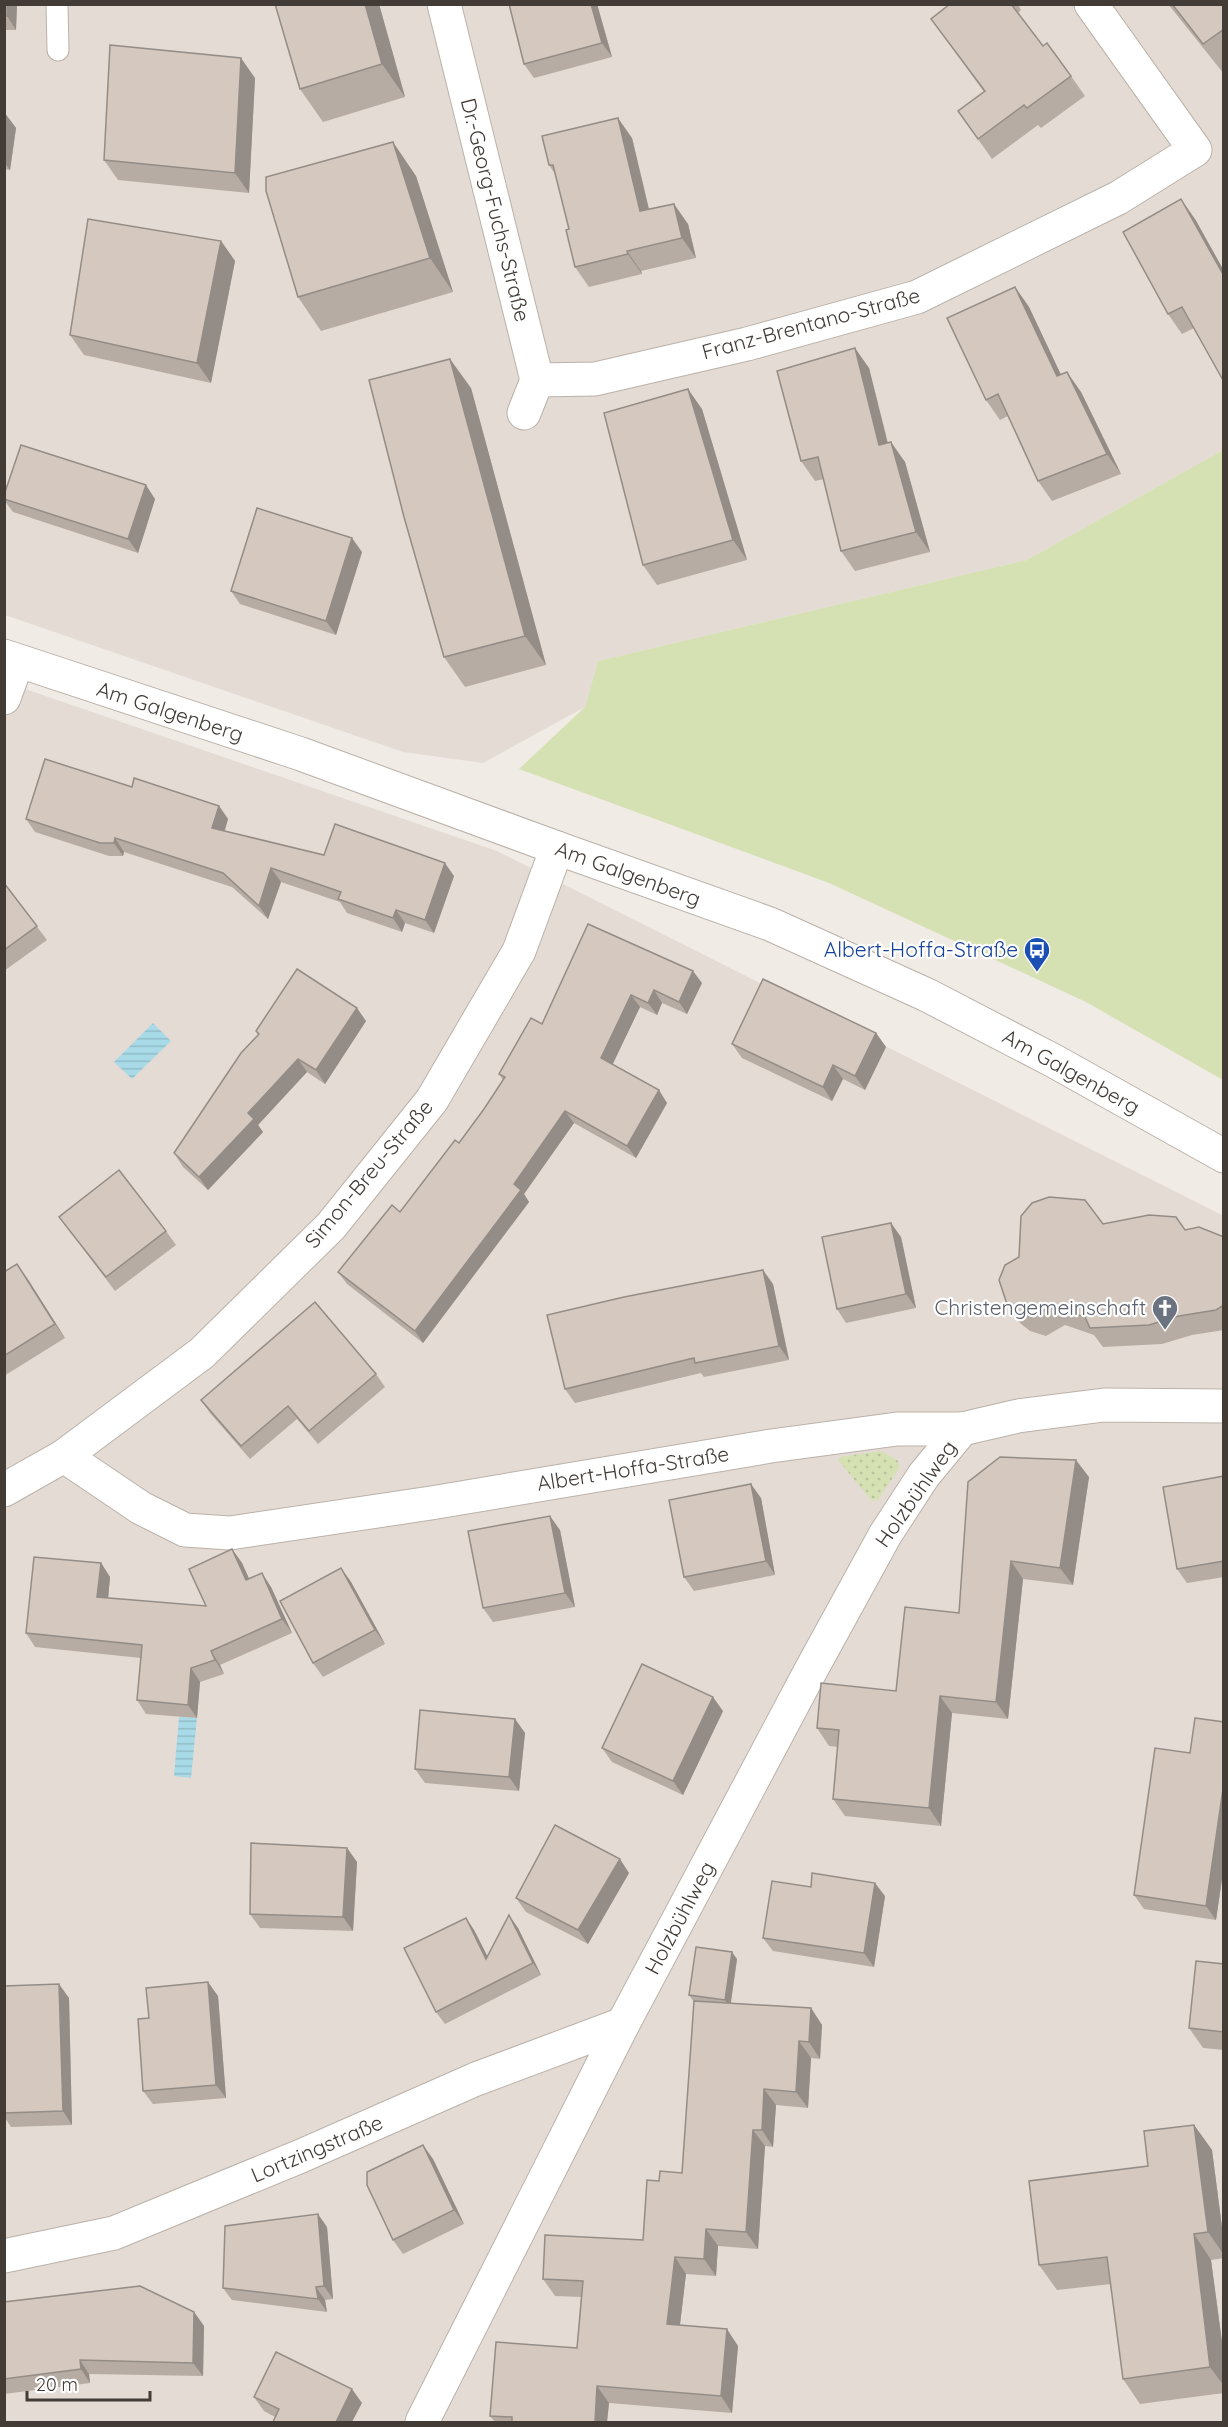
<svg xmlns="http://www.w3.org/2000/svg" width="1228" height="2427" viewBox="0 0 1228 2427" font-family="Quicksand,sans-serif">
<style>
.residential{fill:#e4dcd4}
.grass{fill:url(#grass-dots)}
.park{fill:#d5e0b3}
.water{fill:url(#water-rules)}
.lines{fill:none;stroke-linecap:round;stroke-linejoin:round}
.service-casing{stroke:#bbb1a9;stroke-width:23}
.minor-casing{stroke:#bbb1a9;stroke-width:35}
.tertiary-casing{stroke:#bbb1a9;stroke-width:35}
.service{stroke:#fff;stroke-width:21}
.minor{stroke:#fff;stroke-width:33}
.tertiary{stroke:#fff;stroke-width:33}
.wall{fill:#b6aca4}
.shaded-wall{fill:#948c86}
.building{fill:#d4c8bf;stroke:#948c86;stroke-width:1.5}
.labels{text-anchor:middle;stroke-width:4.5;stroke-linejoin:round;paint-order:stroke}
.street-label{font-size:21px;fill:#423b36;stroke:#fff}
.transit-label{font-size:21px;fill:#164399;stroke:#fff;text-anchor:end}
.worship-label{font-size:21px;fill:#5b616d;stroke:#fff;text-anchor:end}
</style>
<defs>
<pattern id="grass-dots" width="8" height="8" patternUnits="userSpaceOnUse" patternTransform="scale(1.5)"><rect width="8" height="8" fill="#d5e0b3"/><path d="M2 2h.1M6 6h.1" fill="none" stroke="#b8c19b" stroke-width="1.8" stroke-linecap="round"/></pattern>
<pattern id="water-rules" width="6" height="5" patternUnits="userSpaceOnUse" patternTransform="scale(1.5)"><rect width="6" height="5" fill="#a8dae7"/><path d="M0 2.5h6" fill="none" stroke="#92bcc7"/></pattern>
</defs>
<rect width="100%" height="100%" fill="#f1ebe6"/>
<g class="residential">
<polygon points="4,5 1223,5 1223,450 1027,560 598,661 585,707 483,763 403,752 5,615"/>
<polygon points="5,682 497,851 1224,1216 1223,2422 5,2422"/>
</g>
<polygon class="grass" points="881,1451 898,1461 899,1468 878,1500 872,1501 838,1460 840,1457"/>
<polygon class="park" points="1223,450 1223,1080 1086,1002 829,883 519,769 585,707 598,661 1027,560"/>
<g class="water">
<polygon points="153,1023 171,1041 132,1079 114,1062"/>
<polygon points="179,1717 197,1718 191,1778 174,1776"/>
</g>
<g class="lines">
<g class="service-casing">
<polyline id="service" points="57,4 58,50"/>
</g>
<g class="minor-casing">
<g id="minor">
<polyline points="444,4 537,380 524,413"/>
<polyline points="537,380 595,379 747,344 917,297 1118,198 1195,150 1091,4"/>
<polyline points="4,698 17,662"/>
<polyline points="64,1456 141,1508 185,1530 230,1533 431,1503 771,1446 897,1429 962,1429 1018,1416 1104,1405 1224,1406"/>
<polyline points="4,1490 64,1456 202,1353 331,1226 432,1100 519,951 557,848"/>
<polyline points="4,2256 114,2233 301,2156 476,2079 623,2024"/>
<polyline points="422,2422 623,2024 811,1670 885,1535 924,1475 962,1429"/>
</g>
</g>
<g class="tertiary-casing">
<polyline id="tertiary" points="4,656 301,754 557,848 770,924 927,995 1054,1061 1224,1156"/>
</g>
<use href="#service" class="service"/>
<use href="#minor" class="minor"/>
<use href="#tertiary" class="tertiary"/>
</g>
<g class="wall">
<polygon points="4,4 17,4 16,30 4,30"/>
<polygon points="275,4 379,4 405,97 323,122 300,89"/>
<polygon points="509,4 597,4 612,57 534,78 524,64"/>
<polygon points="950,4 1018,4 1021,10 1018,13 1043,46 1071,76 1085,96 1041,128 1038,125 992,159 958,111 984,92 931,19"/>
<polygon points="1168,4 1224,4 1224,74"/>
<polygon points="255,78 249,193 118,180 104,160"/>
<polygon points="4,112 16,128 10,170 4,169"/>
<polygon points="632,138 649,209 688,224 696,258 641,271 642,274 589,287 575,267 569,229 555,174 549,165"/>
<polygon points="416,176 453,292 321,331 298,297"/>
<polygon points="1195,219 1224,271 1224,382 1194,328 1182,334 1168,314"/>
<polygon points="221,241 235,261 211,383 84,355 70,335"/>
<polygon points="1015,287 1029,307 1061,375 1081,392 1121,474 1052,501 1038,481 1008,416 1000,420 986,400"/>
<polygon points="869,368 888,443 905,462 930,552 855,571 841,551 824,479 815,481 801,461"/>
<polygon points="471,388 546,665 465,687 444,657"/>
<polygon points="702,409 747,560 657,585 643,565"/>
<polygon points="4,495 155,499 138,553 13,512 4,500"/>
<polygon points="362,552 336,635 240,604 231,591"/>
<polygon points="132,787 219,806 228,819 225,831 324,855 454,876 434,933 405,923 402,932 347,913 340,902 281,882 268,919 232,887 124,852 123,856 109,856 35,832 26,819"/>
<polygon points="4,883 47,940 4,971"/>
<polygon points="588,924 702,983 687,1014 662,1003 657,1015 640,1007 612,1064 667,1103 636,1158 574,1123 524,1194 529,1202 423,1343 347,1284 338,1272 400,1212 459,1143 484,1109 503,1080 499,1074 542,1024"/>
<polygon points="366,1021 325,1084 307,1072 258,1125 263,1132 208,1190 183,1167 174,1153 258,1035 256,1031"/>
<polygon points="876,1033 886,1047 865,1090 843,1079 832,1101 742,1058 732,1044"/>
<polygon points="59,1217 166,1231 176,1245 115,1291"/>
<polygon points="1103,1224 1186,1230 1224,1237 1224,1330 1192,1335 1162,1344 1103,1347 1094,1335 1065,1325 1046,1336 1030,1331 1020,1323 1007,1304"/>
<polygon points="901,1237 916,1308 846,1323 837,1309"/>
<polygon points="4,1272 27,1278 65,1338 4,1376"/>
<polygon points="773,1284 789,1360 704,1377 701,1373 575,1403 565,1389"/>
<polygon points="376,1374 385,1387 318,1444 297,1419 250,1459 210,1413 201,1400"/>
<polygon points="1224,1476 1224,1577 1187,1583 1177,1569"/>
<polygon points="1089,1477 1073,1585 1023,1579 1008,1719 952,1713 941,1826 845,1816 833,1799 838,1747 829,1746 817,1728 896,1691 959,1613"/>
<polygon points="761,1498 775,1575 694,1591 684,1577"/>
<polygon points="560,1530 575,1607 493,1622 483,1608"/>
<polygon points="232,1549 242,1563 249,1579 271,1587 292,1633 220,1665 224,1674 200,1682 197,1718 146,1714 137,1700 141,1658 35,1647 26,1633 101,1563 110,1577 108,1598 206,1606"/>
<polygon points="341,1568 351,1582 385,1644 323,1677 313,1663"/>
<polygon points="723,1711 683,1795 612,1762 602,1748"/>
<polygon points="515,1719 525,1733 519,1791 425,1783 415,1769"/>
<polygon points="1224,1722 1224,1865 1216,1920 1144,1909 1134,1895 1190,1753"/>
<polygon points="347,1848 357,1862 353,1931 260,1928 250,1914"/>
<polygon points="629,1873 588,1944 526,1912 516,1898"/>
<polygon points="811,1887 885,1896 874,1967 773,1951 763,1938"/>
<polygon points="466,1918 474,1930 487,1956 518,1928 541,1975 445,2024 436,2012"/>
<polygon points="737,1959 731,2003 811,2008 822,2025 820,2059 811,2058 808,2108 776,2105 773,2147 765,2146 758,2249 718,2246 716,2276 686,2274 680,2325 738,2346 732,2413 609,2403 607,2422 495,2422 490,2416 577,2348 581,2297 555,2296 543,2279 643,2240 659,2181 682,2173 694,2002 689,1995"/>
<polygon points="1224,1964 1224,2050 1203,2048 1189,2028"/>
<polygon points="4,1986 69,1998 72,2125 11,2127 5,2118"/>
<polygon points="218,1996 226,2098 153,2104 143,2091 149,2018"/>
<polygon points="1194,2125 1212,2150 1224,2243 1224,2258 1211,2260 1224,2357 1224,2393 1140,2404 1123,2379 1111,2284 1057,2290 1039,2265"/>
<polygon points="433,2159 464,2224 403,2254 393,2240"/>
<polygon points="327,2227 333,2299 325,2300 327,2312 232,2300 223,2288"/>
<polygon points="4,2302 194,2312 204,2326 203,2376 89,2374 90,2383 4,2394"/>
<polygon points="254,2397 362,2403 275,2417 264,2411"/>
</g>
<g class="shaded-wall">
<polygon points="7,4 17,4 16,30 7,16"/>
<polygon points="365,4 379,4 405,97 382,64"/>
<polygon points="591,4 597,4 612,57 602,43"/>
<polygon points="241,58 255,78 249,193 235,173"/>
<polygon points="4,112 16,128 10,170 4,162"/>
<polygon points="618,118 632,138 654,231 640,211"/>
<polygon points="393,142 416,176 453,292 430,258"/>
<polygon points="1181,199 1195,219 1224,271 1224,276"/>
<polygon points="674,204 688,224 696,258 682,238"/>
<polygon points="221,241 235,261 211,383 197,363"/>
<polygon points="627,251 641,271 642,274 628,254"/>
<polygon points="1015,287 1029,307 1071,396 1057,376"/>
<polygon points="855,348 869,368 893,465 879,445"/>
<polygon points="450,359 471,388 546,665 525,636"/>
<polygon points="1067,372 1081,392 1121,474 1107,454"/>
<polygon points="688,389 702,409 747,560 733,540"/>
<polygon points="891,442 905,462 930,552 916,532"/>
<polygon points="146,485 155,499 138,553 128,539"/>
<polygon points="352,538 362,552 336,635 326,621"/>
<polygon points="219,806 228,819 221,841 212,828"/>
<polygon points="115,838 124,852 123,856 114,843"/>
<polygon points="445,863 454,876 434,933 425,920"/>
<polygon points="271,868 281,882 268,919 259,906"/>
<polygon points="396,910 405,923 402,932 393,918"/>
<polygon points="693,971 702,983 687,1014 679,1002"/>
<polygon points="654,990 662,1003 657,1015 648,1003"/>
<polygon points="631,995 640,1007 610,1070 601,1058"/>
<polygon points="357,1008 366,1021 325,1084 316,1070"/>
<polygon points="876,1033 886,1047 865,1090 855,1076"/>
<polygon points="298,1059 307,1072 258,1125 263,1132 208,1190 199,1177 248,1113"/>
<polygon points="833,1065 843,1079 832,1101 823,1087"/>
<polygon points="659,1090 667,1103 636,1158 627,1146"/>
<polygon points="565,1111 574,1123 524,1194 529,1202 423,1343 415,1331 514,1184"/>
<polygon points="891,1223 901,1237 916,1308 906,1294"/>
<polygon points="17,1264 27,1278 65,1338 55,1324"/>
<polygon points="763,1270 773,1284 789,1360 779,1346"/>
<polygon points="1076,1460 1089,1477 1073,1585 1060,1568"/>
<polygon points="751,1484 761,1498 775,1575 766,1561"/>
<polygon points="550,1516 560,1530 575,1607 565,1593"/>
<polygon points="232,1549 242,1563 256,1594 246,1580"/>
<polygon points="1011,1561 1023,1579 1008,1719 996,1702"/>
<polygon points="101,1563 110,1577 107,1611 97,1597"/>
<polygon points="341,1568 351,1582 385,1644 375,1630"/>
<polygon points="262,1573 271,1587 292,1633 282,1619"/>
<polygon points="211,1651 220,1665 224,1674 215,1660"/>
<polygon points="191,1668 200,1682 197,1718 188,1705"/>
<polygon points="940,1696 952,1713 941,1826 929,1808"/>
<polygon points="713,1697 723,1711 683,1795 673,1781"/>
<polygon points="515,1719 525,1733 519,1791 509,1777"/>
<polygon points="1224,1782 1224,1865 1216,1920 1206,1906"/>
<polygon points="347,1848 357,1862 353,1931 343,1917"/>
<polygon points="620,1859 629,1873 588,1944 578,1930"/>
<polygon points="875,1883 885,1896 874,1967 864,1953"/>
<polygon points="509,1915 518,1928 541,1975 533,1963"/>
<polygon points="466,1918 474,1930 495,1971 486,1959"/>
<polygon points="732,1952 737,1959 730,2007 725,2000"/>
<polygon points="208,1982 218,1996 226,2098 216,2085"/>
<polygon points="59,1984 69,1998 72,2125 63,2111"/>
<polygon points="811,2008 822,2025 820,2059 809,2042"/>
<polygon points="799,2041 811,2058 808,2108 796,2092"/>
<polygon points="764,2089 776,2105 773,2147 762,2130"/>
<polygon points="1194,2125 1212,2150 1224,2243 1224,2255 1208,2232"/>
<polygon points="753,2130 765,2146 758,2249 746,2232"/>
<polygon points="423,2145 433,2159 464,2224 454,2210"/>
<polygon points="318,2214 327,2227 333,2299 324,2286"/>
<polygon points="706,2229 718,2246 716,2276 704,2259"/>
<polygon points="1194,2234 1211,2260 1224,2357 1224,2386 1210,2367"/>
<polygon points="675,2257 686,2274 678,2341 667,2324"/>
<polygon points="316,2287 325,2300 327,2312 318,2299"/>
<polygon points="194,2312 204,2326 203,2376 193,2363"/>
<polygon points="727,2329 738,2346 732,2413 721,2396"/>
<polygon points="80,2360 89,2374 90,2383 81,2369"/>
<polygon points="597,2386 609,2403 607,2422 595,2422"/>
<polygon points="352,2389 362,2403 352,2422 336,2422"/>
</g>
<g class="building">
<rect x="4" y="4" width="3" height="12"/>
<polygon points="275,4 365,4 382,64 300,89"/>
<polygon points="509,4 591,4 602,43 524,64"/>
<polygon points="950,4 1011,4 1043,46 1047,43 1071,76 1027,108 1024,105 978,139 958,111 985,91 931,19"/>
<polygon points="1172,4 1224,4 1224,29 1203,44"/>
<polygon points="110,45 241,58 235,173 104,160"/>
<polygon points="618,118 640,211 674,204 682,238 627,251 628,254 575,267 566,230 569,229 553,165 549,165 542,136"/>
<polygon points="393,142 430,258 298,297 266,191 266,177"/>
<polygon points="1181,199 1224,276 1224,382 1182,307 1168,314 1123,232"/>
<polygon points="88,219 221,241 197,363 70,335"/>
<polygon points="1015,287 1057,376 1067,372 1107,454 1038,481 998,394 986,400 947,318"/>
<polygon points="855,348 879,445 891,442 916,532 841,551 818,457 801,461 777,371"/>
<polygon points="450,359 525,636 444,657 404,517 369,380"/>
<polygon points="688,389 733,540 643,565 604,413"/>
<polygon points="21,445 146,485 128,539 4,499 4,495"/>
<polygon points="257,508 352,538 326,621 231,591"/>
<polygon points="45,759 132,787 134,778 219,806 212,828 324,855 335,824 445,863 425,920 396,910 393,918 338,899 341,892 271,868 259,906 223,873 115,838 114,843 100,843 26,819"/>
<polygon points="4,883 37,926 4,950"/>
<polygon points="588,924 693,971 679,1002 654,990 648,1003 631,995 601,1058 659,1090 627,1146 565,1111 514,1184 521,1190 415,1331 338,1272 392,1205 400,1212 455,1140 459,1143 484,1109 505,1077 499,1074 531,1018 542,1024"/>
<polygon points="297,969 357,1008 316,1070 298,1059 248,1113 254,1119 199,1177 174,1153 241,1053 259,1034 256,1031"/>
<polygon points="763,979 876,1033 855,1076 833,1065 823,1087 732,1044"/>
<polygon points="119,1170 166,1231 106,1277 59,1217"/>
<polygon points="1049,1197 1085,1200 1103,1224 1149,1215 1176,1217 1185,1230 1199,1227 1224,1237 1224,1305 1216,1310 1179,1316 1149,1325 1090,1328 1085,1317 1052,1306 1032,1317 1016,1312 1007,1304 999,1280 1005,1265 1019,1257 1021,1216 1032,1203"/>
<polygon points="891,1223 906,1294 837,1309 822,1237"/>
<polygon points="17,1264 55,1324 4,1356 4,1272"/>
<polygon points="763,1270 779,1346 695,1363 694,1358 565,1389 547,1315 624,1297"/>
<polygon points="315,1302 376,1374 309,1431 288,1406 241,1446 201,1400"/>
<polygon points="1000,1457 1076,1460 1060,1568 1011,1561 996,1702 940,1696 929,1808 833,1799 839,1730 817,1728 821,1683 896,1691 905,1607 959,1613 968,1482"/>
<polygon points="1224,1476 1224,1561 1177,1569 1163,1487"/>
<polygon points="751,1484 766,1561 684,1577 669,1500"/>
<polygon points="550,1516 565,1593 483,1608 468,1531"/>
<polygon points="232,1549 246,1580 262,1573 282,1619 211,1651 215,1660 191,1668 188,1705 137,1700 142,1645 26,1633 34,1557 101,1563 97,1597 206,1606 189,1569"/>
<polygon points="341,1568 375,1630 313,1663 280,1601"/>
<polygon points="642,1664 713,1697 673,1781 602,1748"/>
<polygon points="420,1710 515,1719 509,1777 415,1769"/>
<polygon points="1195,1718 1224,1722 1224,1782 1206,1906 1134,1895 1155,1748 1190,1753"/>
<polygon points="555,1825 620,1859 578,1930 516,1898"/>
<polygon points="251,1843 347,1848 343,1917 250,1914"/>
<polygon points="812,1873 875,1883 864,1953 763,1938 772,1881 811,1887"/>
<polygon points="509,1915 533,1963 436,2012 404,1948 466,1918 486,1959"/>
<polygon points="696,1947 732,1952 725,2000 689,1995"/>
<polygon points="1196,1961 1224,1964 1224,2032 1189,2028"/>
<polygon points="208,1982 216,2085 143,2091 138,2019 149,2018 146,1988"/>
<polygon points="59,1984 63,2111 4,2113 4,1986"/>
<polygon points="694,2001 811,2008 809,2042 799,2041 796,2092 764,2089 762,2130 753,2130 746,2232 706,2229 704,2259 675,2257 667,2324 727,2329 721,2396 597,2386 595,2422 512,2422 512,2417 490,2416 496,2342 577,2348 583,2281 543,2279 545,2235 643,2240 647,2180 659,2181 660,2171 682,2173"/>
<polygon points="1194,2125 1208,2232 1194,2234 1210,2367 1123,2379 1107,2257 1039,2265 1029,2181 1148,2166 1144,2131"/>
<polygon points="423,2145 454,2210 393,2240 367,2185 367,2172"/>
<polygon points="318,2214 324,2286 316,2287 318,2299 223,2288 225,2226"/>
<polygon points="140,2286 194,2312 193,2363 80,2360 81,2369 4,2379 4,2302"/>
<polygon points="276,2352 352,2389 336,2422 273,2422 279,2409 254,2397"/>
</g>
<defs>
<g id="bus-pin" transform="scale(1.35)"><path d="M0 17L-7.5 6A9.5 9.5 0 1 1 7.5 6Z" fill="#1a4fb4" stroke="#fff"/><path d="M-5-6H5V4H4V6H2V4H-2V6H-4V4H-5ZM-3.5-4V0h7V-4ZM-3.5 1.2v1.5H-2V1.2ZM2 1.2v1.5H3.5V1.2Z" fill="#fff"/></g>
<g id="church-pin" transform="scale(1.35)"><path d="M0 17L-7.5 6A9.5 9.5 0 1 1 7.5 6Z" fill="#6b7280" stroke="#fff"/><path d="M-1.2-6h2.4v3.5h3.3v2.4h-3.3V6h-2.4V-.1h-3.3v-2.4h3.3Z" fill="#fff"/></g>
</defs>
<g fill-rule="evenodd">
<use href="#bus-pin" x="1037" y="950"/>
<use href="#church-pin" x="1165" y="1308"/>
</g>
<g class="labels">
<g class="street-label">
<text transform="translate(495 210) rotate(76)" y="7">Dr.-Georg-Fuchs-Straße</text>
<text transform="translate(811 324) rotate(-15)" y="7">Franz-Brentano-Straße</text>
<text transform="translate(170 712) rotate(18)" y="7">Am Galgenberg</text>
<text transform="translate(628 874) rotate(20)" y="7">Am Galgenberg</text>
<text transform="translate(1071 1072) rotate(29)" y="7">Am Galgenberg</text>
<text transform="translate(369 1174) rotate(-50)" y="7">Simon-Breu-Straße</text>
<text transform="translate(633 1469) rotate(-9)" y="7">Albert-Hoffa-Straße</text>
<text transform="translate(916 1494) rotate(-55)" y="7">Holzbühlweg</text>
<text transform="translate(680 1918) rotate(-62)" y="7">Holzbühlweg</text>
<text transform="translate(317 2149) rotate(-23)" y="7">Lortzingstraße</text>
</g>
<g class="transit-label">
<text x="1018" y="957">Albert-Hoffa-Straße</text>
</g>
<g class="worship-label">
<text x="1146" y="1315">Christengemeinschaft</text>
</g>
</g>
<rect width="1228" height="2427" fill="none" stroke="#423b36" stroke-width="12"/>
<path d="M27 2391v9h123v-9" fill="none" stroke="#423b36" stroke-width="3"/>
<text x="36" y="2391" font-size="18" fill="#423b36" stroke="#ffffff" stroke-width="4.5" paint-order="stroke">20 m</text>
</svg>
